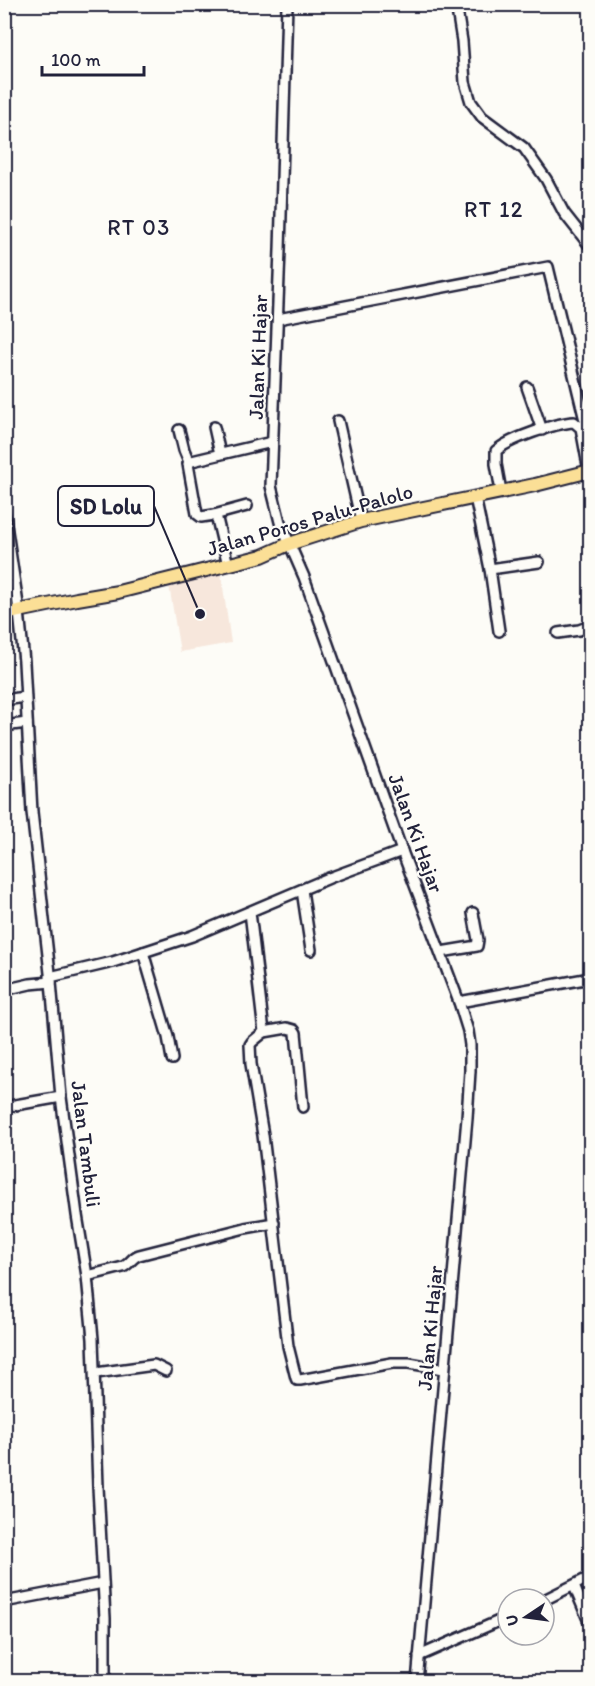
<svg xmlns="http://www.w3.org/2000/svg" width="595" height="1686" viewBox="0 0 595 1686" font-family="Itim,sans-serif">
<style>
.built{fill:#f7e7dc}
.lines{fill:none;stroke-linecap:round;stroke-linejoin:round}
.minor-casing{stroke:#22223b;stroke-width:14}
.major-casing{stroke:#22223b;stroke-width:16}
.minor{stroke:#fdfcf7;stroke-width:9}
.major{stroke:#fbdf96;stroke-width:12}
.labels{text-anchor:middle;stroke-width:4.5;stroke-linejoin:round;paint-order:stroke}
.street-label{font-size:21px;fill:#22223b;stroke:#fdfcf7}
.neighbourhood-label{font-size:22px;letter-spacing:1.5px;fill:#22223b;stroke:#fdfcf7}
.leader{fill:none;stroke:#22223b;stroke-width:2}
.callout-dot{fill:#22223b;stroke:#fdfcf7;stroke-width:2}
.callout{fill:#fdfcf7;stroke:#22223b;stroke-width:2}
.callout-label{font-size:22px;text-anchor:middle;font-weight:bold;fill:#22223b}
</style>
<rect width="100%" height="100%" fill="#fdfcf7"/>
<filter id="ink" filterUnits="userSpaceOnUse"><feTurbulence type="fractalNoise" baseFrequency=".0167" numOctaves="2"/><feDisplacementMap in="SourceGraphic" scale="12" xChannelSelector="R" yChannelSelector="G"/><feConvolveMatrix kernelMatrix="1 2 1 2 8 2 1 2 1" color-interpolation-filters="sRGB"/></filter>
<g filter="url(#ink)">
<polygon class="built" points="221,573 231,643 180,652 169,585"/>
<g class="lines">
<g class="minor-casing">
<g id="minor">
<polyline points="287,4 280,250 271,486 280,522 304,577 402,851 459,1002 468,1031 470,1045 470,1071 467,1118 417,1682"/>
<polyline points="456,4 462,41 465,82 471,102 482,117 524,148 546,179 564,213 590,246"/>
<polyline points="278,319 548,267 590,441"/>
<polyline points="527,387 542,430"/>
<polyline points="338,421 361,521"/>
<polyline points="214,427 220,454"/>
<polyline points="179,430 184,450 189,462"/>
<path d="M501,491L496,464V451C508,439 556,423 574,422L581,428L589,471"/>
<polyline points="475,497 490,569 499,631"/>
<polyline points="4,511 19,611 24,662 32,812 51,982 61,1097 77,1215 87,1276 93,1339 98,1487 105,1618 105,1682"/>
<polyline points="214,515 247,506"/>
<polyline points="228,565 217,519 214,515 201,517 197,514 188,464 192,461 272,442"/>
<polyline points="490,569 539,562"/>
<polyline points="558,633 579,630 590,626"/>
<polyline points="4,700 25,697"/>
<polyline points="4,726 27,723"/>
<polyline points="302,890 311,950"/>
<polyline points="250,912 264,1032 252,1042 250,1045 251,1064 263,1135 288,1346 296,1378 297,1380 300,1380 392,1363 409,1363 443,1369"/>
<polyline points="143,952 168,1037 172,1059"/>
<polyline points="441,952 477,946 478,940 473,913"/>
<polyline points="50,977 113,962 192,936 329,878 402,851"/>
<polyline points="4,990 30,984 51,982"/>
<polyline points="459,1002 590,978"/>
<polyline points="264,1032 287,1028 294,1030 296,1033 303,1107"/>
<polyline points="4,1107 61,1097"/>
<path d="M87,1276L123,1267C130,1264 132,1257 139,1255L245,1228L274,1223"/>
<polyline points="96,1373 154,1365 166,1371"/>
<polyline points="574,1586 590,1624"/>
<polyline points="544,1600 590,1577"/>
<polyline points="4,1602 103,1583"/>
<polyline points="419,1656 508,1617"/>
</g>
</g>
<g class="major-casing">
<polyline id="major" points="4,614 77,599 118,592 262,556 289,544 361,521 535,485 590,471"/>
</g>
<use href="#minor" class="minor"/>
<use href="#major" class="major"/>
</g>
</g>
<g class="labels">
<g class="street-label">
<text transform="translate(258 357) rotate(-88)" y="7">Jalan Ki Hajar</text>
<text transform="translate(310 520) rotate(-16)" y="7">Jalan Poros Palu-Palolo</text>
<text transform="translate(416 833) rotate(70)" y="7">Jalan Ki Hajar</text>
<text transform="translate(86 1144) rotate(83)" y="7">Jalan Tambuli</text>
<text transform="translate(430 1328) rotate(-85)" y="7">Jalan Ki Hajar</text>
</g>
<g class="neighbourhood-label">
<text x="494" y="217">RT 12</text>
<text x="139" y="235">RT 03</text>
</g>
</g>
<path class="leader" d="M200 614L154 506"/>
<circle class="callout-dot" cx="200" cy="614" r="6"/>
<rect class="callout" x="58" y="486" width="96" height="40" rx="6"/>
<g class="callout-label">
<text x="106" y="514">SD Lolu</text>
</g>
<rect width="595" height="1686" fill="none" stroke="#fdfcf7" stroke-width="24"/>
<rect x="12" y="12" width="571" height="1662" fill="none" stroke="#22223b" stroke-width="2" filter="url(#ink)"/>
<g transform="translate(526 1617) rotate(257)"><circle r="28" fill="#fdfcf7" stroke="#a5a5ac" stroke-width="1.5"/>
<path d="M0-4.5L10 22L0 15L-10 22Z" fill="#22223b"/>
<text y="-9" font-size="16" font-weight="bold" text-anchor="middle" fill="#22223b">U</text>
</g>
<path d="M42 66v9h102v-9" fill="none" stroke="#22223b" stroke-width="3"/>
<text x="51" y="66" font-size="18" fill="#22223b" stroke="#fdfcf7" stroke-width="4.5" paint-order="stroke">100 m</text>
</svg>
